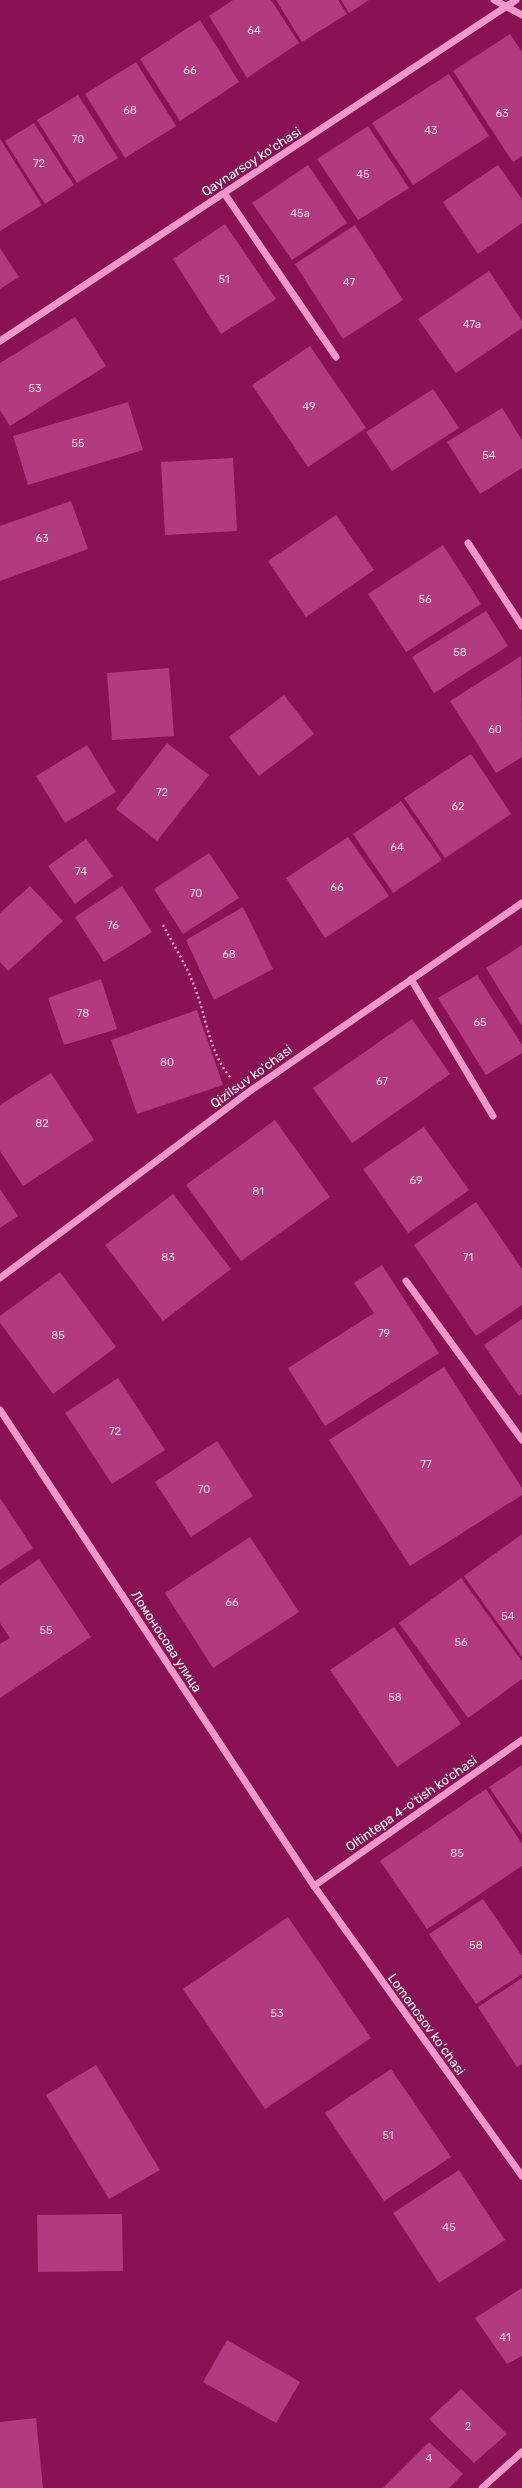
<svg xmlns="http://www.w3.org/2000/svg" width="522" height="2488" viewBox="0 0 522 2488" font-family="Rubik,sans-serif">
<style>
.building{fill:#b23b7f}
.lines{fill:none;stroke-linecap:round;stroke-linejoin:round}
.path{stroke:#f097cb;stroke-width:2.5;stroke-dasharray:2 3;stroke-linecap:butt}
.minor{stroke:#f097cb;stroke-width:7}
.labels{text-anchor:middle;stroke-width:3.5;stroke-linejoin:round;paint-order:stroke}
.number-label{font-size:11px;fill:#eccedf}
.street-label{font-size:13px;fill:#fff;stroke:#891255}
</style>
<rect width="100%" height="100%" fill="#891255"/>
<g class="building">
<polygon points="233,0 271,0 299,43 247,78 209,16"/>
<polygon points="276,0 338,0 347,14 302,42"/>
<polygon points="341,0 369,0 349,13"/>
<polygon points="200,20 239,82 180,121 140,59"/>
<polygon points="510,34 522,52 522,156 513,162 453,71"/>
<polygon points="136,62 176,126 125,158 85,94"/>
<polygon points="449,74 489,136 413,185 372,123"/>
<polygon points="78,95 118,158 77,183 37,120"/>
<polygon points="34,123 74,185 45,204 5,141"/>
<polygon points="368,126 409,188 358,220 317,159"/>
<polygon points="0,139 42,205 0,231"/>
<polygon points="308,165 347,223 292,260 252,203"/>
<polygon points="498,165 522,199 522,223 478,254 443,202"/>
<polygon points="225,224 276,299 221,334 173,259"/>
<polygon points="355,225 403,300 343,339 295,264"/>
<polygon points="0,248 19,277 0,289"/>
<polygon points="489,271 522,321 522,328 456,373 418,319"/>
<polygon points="75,317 106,366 10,426 0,410 0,363"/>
<polygon points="310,346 366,428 308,467 252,385"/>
<polygon points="433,389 459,428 392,471 366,432"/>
<polygon points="128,402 143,450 28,485 13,436"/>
<polygon points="502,408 522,440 522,468 480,494 447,442"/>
<polygon points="233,458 237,531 165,535 161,462"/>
<polygon points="71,501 88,549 0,581 0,526"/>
<polygon points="336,515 374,570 306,617 268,561"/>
<polygon points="443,545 481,604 406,652 368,594"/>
<polygon points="486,611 508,646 434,693 412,657"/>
<polygon points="521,656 522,757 496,773 450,701"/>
<polygon points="169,668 174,736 112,740 107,673"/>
<polygon points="284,695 314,734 259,776 229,737"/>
<polygon points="167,743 209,775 157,841 116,809"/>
<polygon points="87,745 116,792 65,823 36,776"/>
<polygon points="471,754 511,814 445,858 404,798"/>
<polygon points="401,801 442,860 393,893 353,834"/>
<polygon points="348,837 389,896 325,938 286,878"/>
<polygon points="86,839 113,876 75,904 48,866"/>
<polygon points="209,853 239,898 183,934 154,889"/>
<polygon points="30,886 63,921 8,971 0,962 0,913"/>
<polygon points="122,886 152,932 104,962 75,917"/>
<polygon points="243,907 273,969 214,1000 186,940"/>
<polygon points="522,945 522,1026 486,968"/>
<polygon points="477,975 522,1045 522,1053 486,1075 438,998"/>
<polygon points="101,979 117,1029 64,1045 48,998"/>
<polygon points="197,1010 223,1085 137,1114 111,1040"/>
<polygon points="412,1019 450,1074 352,1143 313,1088"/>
<polygon points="51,1073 94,1140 23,1186 0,1151 0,1105"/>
<polygon points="275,1120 330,1197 241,1261 186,1185"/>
<polygon points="424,1127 469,1190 408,1233 363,1169"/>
<polygon points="0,1189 18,1216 0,1228"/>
<polygon points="173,1194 231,1269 163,1321 105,1245"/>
<polygon points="476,1202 522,1269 522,1305 476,1336 414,1245"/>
<polygon points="382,1265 439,1353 325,1426 288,1368 374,1313 354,1283"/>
<polygon points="60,1272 116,1347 53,1394 0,1323 0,1316"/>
<polygon points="522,1319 522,1394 519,1396 484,1345"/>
<polygon points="444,1367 522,1488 522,1495 410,1566 329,1440"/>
<polygon points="118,1378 165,1450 112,1484 65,1413"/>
<polygon points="217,1441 253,1496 191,1537 155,1482"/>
<polygon points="0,1498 33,1548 0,1570"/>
<polygon points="522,1534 522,1657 464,1576"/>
<polygon points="250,1537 299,1612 213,1668 165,1593"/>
<polygon points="39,1559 91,1637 0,1698 0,1644 10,1638 0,1623 0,1585"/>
<polygon points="461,1578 522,1661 522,1679 468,1718 399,1623"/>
<polygon points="394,1627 461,1724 397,1767 330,1670"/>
<polygon points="522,1765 522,1835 489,1787"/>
<polygon points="486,1789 522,1844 522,1866 427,1929 380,1861"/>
<polygon points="483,1899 522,1956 522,1974 476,2004 429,1934"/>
<polygon points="288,1917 371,2038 265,2109 183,1989"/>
<polygon points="522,1978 522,2064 517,2067 478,2007"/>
<polygon points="96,2065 160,2170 109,2199 46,2095"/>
<polygon points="391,2069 451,2157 384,2201 325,2113"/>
<polygon points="459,2170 505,2240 439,2283 393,2213"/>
<polygon points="122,2214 123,2271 38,2272 37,2215"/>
<polygon points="522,2288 522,2356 507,2364 475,2318"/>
<polygon points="227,2340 300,2382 276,2423 203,2382"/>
<polygon points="461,2389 507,2434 474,2463 429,2419"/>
<polygon points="36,2418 43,2488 0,2488 0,2422"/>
<polygon points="429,2442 463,2474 449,2488 383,2488"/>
</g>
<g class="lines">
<path class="path" d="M163,925C174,946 187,966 195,988C206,1016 210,1055 231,1078"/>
<g class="minor">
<polyline points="494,0 522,15"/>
<polyline points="224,193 336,357"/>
<polyline points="0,341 516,0"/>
<polyline points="468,543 522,626"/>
<polyline points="411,979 493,1116"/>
<polyline points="0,1278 250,1091 522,903"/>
<polyline points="406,1281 522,1440"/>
<polyline points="0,1410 314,1886 522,2176"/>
<polyline points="314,1886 522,1740"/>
<polyline points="482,2488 522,2452"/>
</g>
</g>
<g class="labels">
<g class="number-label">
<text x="254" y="34">64</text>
<text x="190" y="74">66</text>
<text x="130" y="114">68</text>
<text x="502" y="117">63</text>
<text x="431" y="134">43</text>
<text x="78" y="143">70</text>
<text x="39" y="167">72</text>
<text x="363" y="178">45</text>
<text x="300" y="217">45a</text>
<text x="224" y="283">51</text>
<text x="349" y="286">47</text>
<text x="472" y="328">47a</text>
<text x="35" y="392">53</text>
<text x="309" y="410">49</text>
<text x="78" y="447">55</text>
<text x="489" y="459">54</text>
<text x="42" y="542">63</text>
<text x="425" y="603">56</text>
<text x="460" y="656">58</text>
<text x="495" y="733">60</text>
<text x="162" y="796">72</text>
<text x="458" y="810">62</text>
<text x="397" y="851">64</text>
<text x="81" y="875">74</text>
<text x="337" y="891">66</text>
<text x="196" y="897">70</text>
<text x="113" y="929">76</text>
<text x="229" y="958">68</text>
<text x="83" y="1017">78</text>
<text x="480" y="1026">65</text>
<text x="167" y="1066">80</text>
<text x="382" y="1085">67</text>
<text x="42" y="1127">82</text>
<text x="416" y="1184">69</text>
<text x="258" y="1195">81</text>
<text x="168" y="1261">83</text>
<text x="468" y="1261">71</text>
<text x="384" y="1337">79</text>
<text x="58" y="1339">85</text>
<text x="115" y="1435">72</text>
<text x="426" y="1468">77</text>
<text x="204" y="1493">70</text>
<text x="232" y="1606">66</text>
<text x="508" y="1620">54</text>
<text x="46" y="1634">55</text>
<text x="461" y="1646">56</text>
<text x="395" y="1701">58</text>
<text x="457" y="1857">85</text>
<text x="476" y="1949">58</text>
<text x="277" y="2017">53</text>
<text x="388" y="2139">51</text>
<text x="449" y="2231">45</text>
<text x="505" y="2341">41</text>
<text x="468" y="2430">2</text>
<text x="429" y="2462">4</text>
</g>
<g class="street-label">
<text transform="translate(251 161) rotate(-33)" y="5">Qaynarsoy koʻchasi</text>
<text transform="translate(251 1076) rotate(-36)" y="5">Qizilsuv ko'chasi</text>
<text transform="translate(167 1641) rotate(57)" y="5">Ломоносова улица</text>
<text transform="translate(411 1803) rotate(-35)" y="5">Oltintepa 4-o'tish ko'chasi</text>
<text transform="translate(427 2024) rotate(54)" y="5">Lomonosov koʻchasi</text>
</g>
</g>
</svg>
